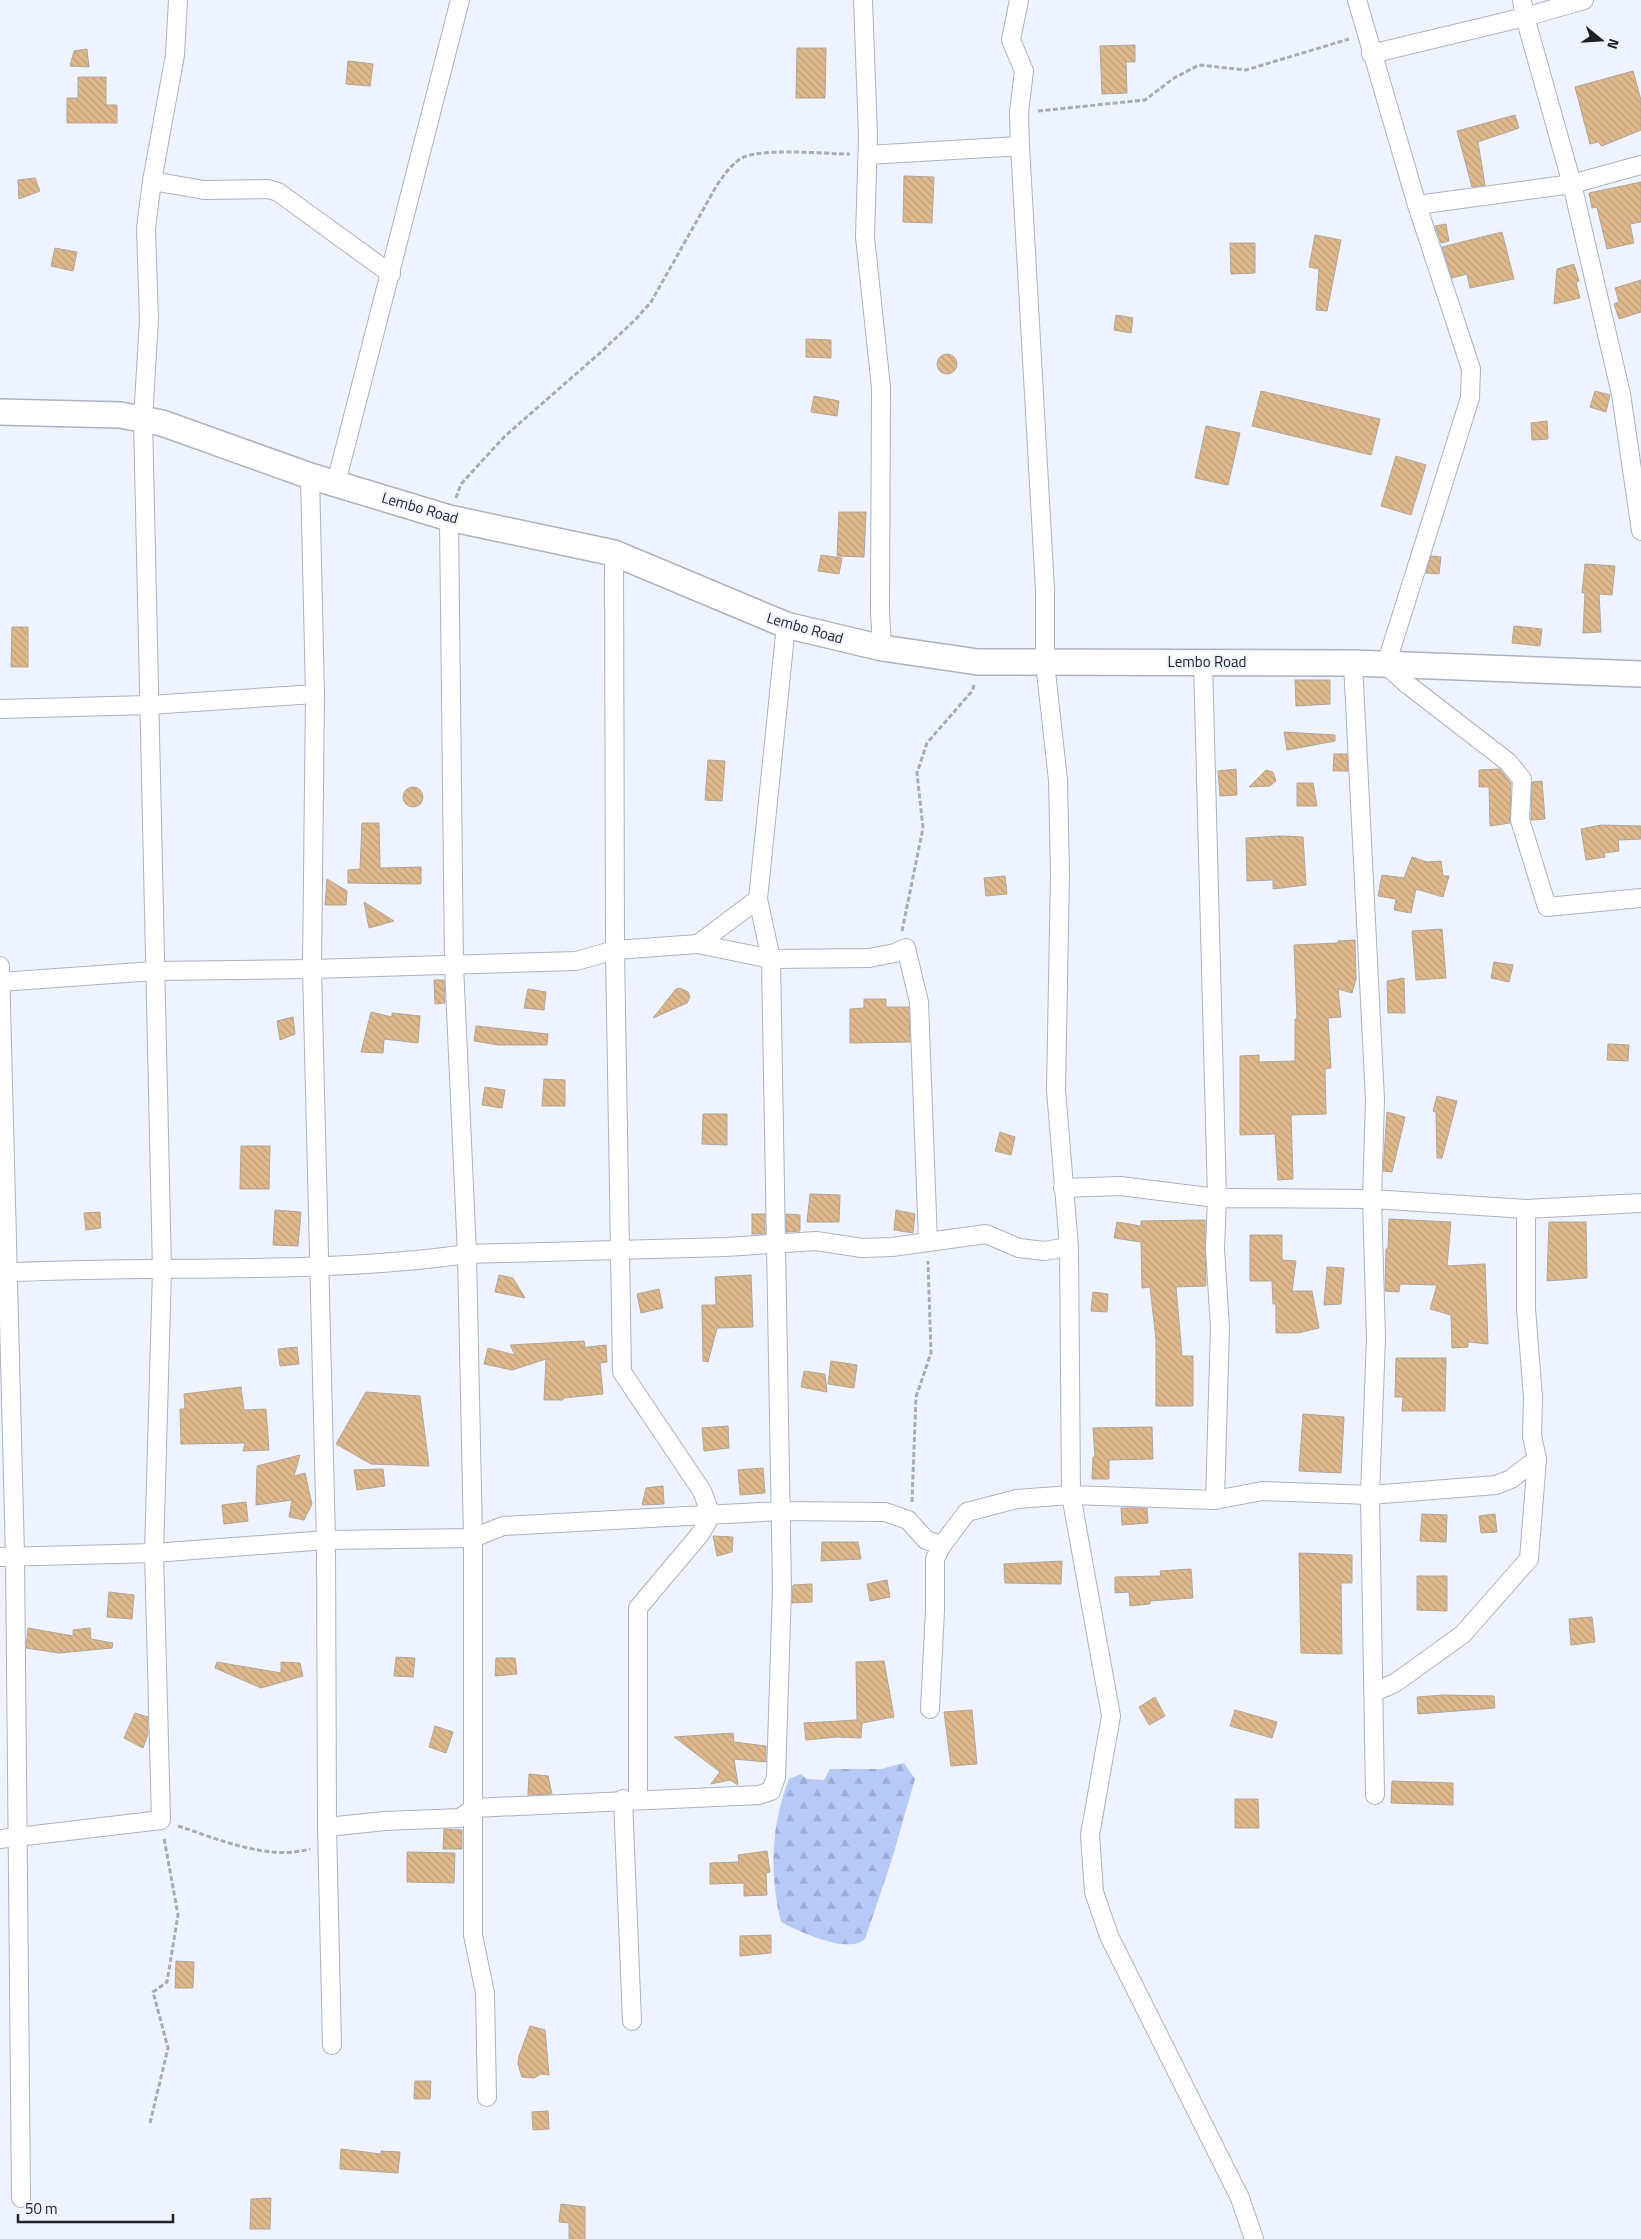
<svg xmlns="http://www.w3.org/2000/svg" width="1641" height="2239" viewBox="0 0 1641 2239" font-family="'Titillium Web',sans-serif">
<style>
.forest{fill:url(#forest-firs)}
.building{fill:url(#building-back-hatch);stroke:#b1a69a}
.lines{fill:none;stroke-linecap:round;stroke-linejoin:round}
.street-casing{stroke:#acb2c0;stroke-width:20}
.secondary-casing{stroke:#acb2c0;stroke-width:28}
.path{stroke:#a8acb5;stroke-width:3;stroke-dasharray:5 2.5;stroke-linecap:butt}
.street{stroke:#fff;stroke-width:18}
.secondary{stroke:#fff;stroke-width:25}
.labels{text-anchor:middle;stroke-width:4;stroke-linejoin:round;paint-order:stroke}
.street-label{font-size:15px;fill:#1f2126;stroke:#eef3ff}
</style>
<defs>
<pattern id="forest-firs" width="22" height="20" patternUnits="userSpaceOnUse" patternTransform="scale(1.25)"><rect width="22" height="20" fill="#b7c9f7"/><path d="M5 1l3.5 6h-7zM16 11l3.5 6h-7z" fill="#9dacd4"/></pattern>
<pattern id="building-back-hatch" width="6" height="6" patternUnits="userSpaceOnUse" patternTransform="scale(1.25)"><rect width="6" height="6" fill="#dfb98d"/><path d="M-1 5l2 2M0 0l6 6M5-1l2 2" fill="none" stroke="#bf9f7a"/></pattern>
</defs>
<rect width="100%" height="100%" fill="#eef3ff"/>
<path class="forest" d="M904,1763L915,1779L892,1859L865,1939C848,1955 798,1931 781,1922C769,1874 771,1825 789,1779L801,1774L807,1779L824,1780L830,1769H881Z"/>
<g class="building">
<polygon points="1135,45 1135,62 1126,62 1127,93 1102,94 1100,46"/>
<polygon points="797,48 826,48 825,98 796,98"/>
<polygon points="87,49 89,67 70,66 74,51"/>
<polygon points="348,61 373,64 370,86 346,84"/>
<polygon points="1633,71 1641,100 1641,130 1602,146 1598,142 1590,144 1575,87"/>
<polygon points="78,77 106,77 106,105 117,105 117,123 67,123 67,98 78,98"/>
<polygon points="1515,115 1519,128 1478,142 1485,185 1472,187 1457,131"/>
<polygon points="904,176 934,177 932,223 903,222"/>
<polygon points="35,178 40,191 19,199 18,180"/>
<polygon points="1641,182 1641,222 1630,224 1634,243 1607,249 1597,207 1592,208 1589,193"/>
<polygon points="1446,224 1449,241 1441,243 1435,226"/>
<polygon points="1502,232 1514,279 1470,288 1467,274 1452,278 1442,247"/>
<polygon points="1315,235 1341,240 1327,311 1316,310 1319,269 1309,267"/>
<polygon points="1230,243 1255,243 1255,273 1231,274"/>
<polygon points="55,248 77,252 73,271 51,266"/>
<polygon points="1574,264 1579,281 1576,282 1580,298 1554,304 1557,269"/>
<polygon points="1641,280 1641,312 1619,319 1614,304 1619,302 1615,288"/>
<polygon points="1116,315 1133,318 1131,333 1114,330"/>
<polygon points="806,339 831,340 831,358 806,357"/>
<circle cx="947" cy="364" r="10"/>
<polygon points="1261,391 1380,419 1371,455 1252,426"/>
<polygon points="1595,391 1610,395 1606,412 1590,407"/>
<polygon points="814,396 839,401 837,416 811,412"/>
<polygon points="1547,421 1548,439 1532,440 1531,423"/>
<polygon points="1206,426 1240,433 1228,485 1195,478"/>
<polygon points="1396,456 1426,465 1411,515 1381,506"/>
<polygon points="839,512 866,512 864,557 837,556"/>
<polygon points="821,555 842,558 839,574 818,571"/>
<polygon points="1431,556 1441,557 1439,574 1426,573"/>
<polygon points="1585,564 1615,566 1612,595 1599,594 1601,632 1583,633 1585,593 1582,593"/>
<polygon points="1514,626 1542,629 1540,646 1512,643"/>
<polygon points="12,627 28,627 28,667 11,667"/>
<polygon points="1295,680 1330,680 1330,704 1296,706"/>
<polygon points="1284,732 1335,735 1335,741 1287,750"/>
<polygon points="1334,754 1347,754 1348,771 1333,771"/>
<polygon points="708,760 725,761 722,801 705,800"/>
<polygon points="1236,769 1237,795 1220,796 1218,771"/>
<polygon points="1500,769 1511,783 1510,823 1490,826 1489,787 1479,787 1479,770"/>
<polygon points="1266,770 1273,772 1276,781 1270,786 1249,787"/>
<polygon points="1542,781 1545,819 1531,820 1532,782"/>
<polygon points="1297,783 1313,783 1317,806 1297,806"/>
<circle cx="413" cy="797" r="10"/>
<polygon points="362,823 379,823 380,868 421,867 421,884 348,883 348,870 360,869"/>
<polygon points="1601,825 1641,826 1641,839 1618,840 1619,851 1604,853 1605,857 1586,860 1581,829"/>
<polygon points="1281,836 1303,837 1306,885 1273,889 1273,880 1247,881 1246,838"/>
<polygon points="1412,857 1427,862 1441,861 1443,876 1449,876 1443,897 1416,889 1411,913 1394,910 1396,899 1378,896 1382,875 1404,878"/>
<polygon points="1005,876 1007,894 986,896 984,878"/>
<polygon points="327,879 347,891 346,905 325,905"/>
<polygon points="364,902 394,921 369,928"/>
<polygon points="1442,929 1446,978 1416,980 1412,931"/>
<polygon points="1355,940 1356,979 1352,993 1338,989 1341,1017 1328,1018 1331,1068 1325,1069 1326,1114 1291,1115 1293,1179 1278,1180 1275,1134 1240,1135 1240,1056 1259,1055 1259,1062 1295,1061 1295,1019 1297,1019 1294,945 1338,943 1338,941"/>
<polygon points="1494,962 1513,965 1509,982 1491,978"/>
<polygon points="1404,978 1405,1013 1388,1013 1387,981"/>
<polygon points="434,980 444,980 445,1003 435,1004"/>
<polygon points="680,988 688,992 690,997 687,1003 653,1018 676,989"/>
<polygon points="528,989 546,992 544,1010 524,1008"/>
<polygon points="864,999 886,999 886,1007 909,1007 910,1042 850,1043 850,1009 864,1008"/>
<polygon points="371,1012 392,1017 392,1013 420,1016 418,1043 384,1039 383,1053 361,1052"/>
<polygon points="293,1017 295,1034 280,1040 277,1021"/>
<polygon points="476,1026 548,1034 547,1045 498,1045 474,1041"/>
<polygon points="1608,1044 1629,1045 1628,1061 1607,1060"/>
<polygon points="544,1079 565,1080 565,1106 542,1106"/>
<polygon points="485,1087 505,1090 502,1108 482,1105"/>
<polygon points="1437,1096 1457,1101 1442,1158 1437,1158 1436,1112 1433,1111"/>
<polygon points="1387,1112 1405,1117 1392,1172 1383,1171"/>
<polygon points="703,1114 727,1114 727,1145 702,1144"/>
<polygon points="1000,1132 1015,1137 1011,1155 995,1151"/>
<polygon points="241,1146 270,1146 269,1189 240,1189"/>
<polygon points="810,1194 840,1195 839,1222 807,1222"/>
<polygon points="275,1210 301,1212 298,1246 273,1245"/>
<polygon points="896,1210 915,1214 913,1233 894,1230"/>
<polygon points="100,1212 101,1228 86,1230 84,1213"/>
<rect x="752" y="1214" width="13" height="20"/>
<polygon points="786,1214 800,1215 800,1231 786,1232"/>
<polygon points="1389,1219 1451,1222 1447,1266 1485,1264 1488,1344 1468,1342 1468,1347 1452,1348 1451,1315 1430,1309 1437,1285 1400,1284 1399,1292 1385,1291 1386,1249 1388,1249"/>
<polygon points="1205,1220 1206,1286 1176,1287 1182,1356 1193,1356 1193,1406 1156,1406 1156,1339 1150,1287 1142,1288 1141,1242 1114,1238 1117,1222 1141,1226 1141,1221"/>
<polygon points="1549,1222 1586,1222 1587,1278 1547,1281"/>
<polygon points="1250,1235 1282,1235 1282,1260 1296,1261 1292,1291 1312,1291 1319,1328 1298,1333 1276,1333 1276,1304 1273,1304 1272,1281 1250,1281"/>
<polygon points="1327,1267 1344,1268 1341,1304 1324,1305"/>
<polygon points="499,1275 513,1278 525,1298 495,1292"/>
<polygon points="751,1275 753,1327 717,1328 708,1362 703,1361 702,1305 716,1305 715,1277"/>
<polygon points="659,1289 663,1308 641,1313 637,1294"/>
<polygon points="1093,1292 1108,1294 1107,1312 1091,1311"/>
<polygon points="584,1341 585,1346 580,1348 606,1345 607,1362 600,1363 603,1394 563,1398 563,1400 544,1400 546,1359 512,1370 484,1364 488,1348 515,1355 510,1345"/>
<polygon points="297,1347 299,1364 280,1366 278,1349"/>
<polygon points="1396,1358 1446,1358 1445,1411 1402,1411 1403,1397 1395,1397"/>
<polygon points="831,1361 857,1365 854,1388 828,1384"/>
<polygon points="804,1371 825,1374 827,1392 801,1387"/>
<polygon points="241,1387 244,1410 266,1409 269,1450 243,1451 245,1443 181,1444 180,1409 185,1409 184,1394"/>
<polygon points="366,1392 420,1396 429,1466 371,1464 336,1444"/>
<polygon points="1303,1414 1344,1417 1341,1473 1299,1471"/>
<polygon points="728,1426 729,1448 704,1451 702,1428"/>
<polygon points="1152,1427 1153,1459 1109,1460 1109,1479 1092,1479 1093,1457 1095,1457 1093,1428"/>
<polygon points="300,1455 294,1476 305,1473 312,1504 304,1520 289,1517 292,1500 256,1505 257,1466"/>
<polygon points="763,1468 765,1493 740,1495 738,1470"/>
<polygon points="383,1469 385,1486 357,1490 354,1470"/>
<polygon points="663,1486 664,1504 642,1505 646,1488"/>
<polygon points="246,1502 248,1521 224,1524 222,1505"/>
<polygon points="1121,1508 1147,1508 1148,1523 1122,1525"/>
<polygon points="1422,1514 1447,1515 1446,1542 1420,1541"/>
<polygon points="1495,1514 1497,1532 1481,1533 1479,1516"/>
<polygon points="713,1536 733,1537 732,1552 717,1556"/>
<polygon points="822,1542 858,1542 861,1559 821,1561"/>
<polygon points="1299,1553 1352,1555 1352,1583 1341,1583 1342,1654 1301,1653"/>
<polygon points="1062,1561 1061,1584 1005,1583 1004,1564"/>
<polygon points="1191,1569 1193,1598 1150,1601 1150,1604 1130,1606 1129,1592 1115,1593 1115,1577 1161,1576 1160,1571"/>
<polygon points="1417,1576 1447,1576 1447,1611 1417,1610"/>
<polygon points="887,1580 890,1597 870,1601 867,1584"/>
<polygon points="812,1584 812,1602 792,1603 793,1585"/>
<polygon points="109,1592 134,1595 132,1619 107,1617"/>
<polygon points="1592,1617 1595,1642 1571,1645 1569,1619"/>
<polygon points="28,1628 73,1636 73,1630 90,1628 91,1639 113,1643 112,1648 59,1653 26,1648"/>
<polygon points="396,1657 415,1658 413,1677 394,1676"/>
<polygon points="496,1658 515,1658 517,1674 495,1676"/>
<polygon points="884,1661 894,1717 862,1723 861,1738 837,1737 806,1740 804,1723 857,1720 856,1662"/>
<polygon points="217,1662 281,1673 281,1662 300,1663 303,1676 261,1688 215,1668"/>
<polygon points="1444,1695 1494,1696 1495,1708 1418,1714 1417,1697"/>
<polygon points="1155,1697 1165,1716 1149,1725 1139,1707"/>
<polygon points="972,1710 977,1764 951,1766 944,1712"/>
<polygon points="1235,1710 1277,1722 1272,1738 1230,1726"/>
<polygon points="135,1713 148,1717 148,1734 143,1748 124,1738"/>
<polygon points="435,1726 453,1732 446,1753 429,1747"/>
<polygon points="733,1733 734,1742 766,1746 766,1762 734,1759 738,1785 730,1780 711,1784 720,1772 674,1737"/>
<polygon points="529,1774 548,1776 552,1794 528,1795"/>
<polygon points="1392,1781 1453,1783 1453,1805 1391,1803"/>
<polygon points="1235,1799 1258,1799 1259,1828 1235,1828"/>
<polygon points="444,1829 462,1830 462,1849 443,1849"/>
<polygon points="767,1851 770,1872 766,1873 767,1895 744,1896 744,1883 710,1884 710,1863 739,1862 738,1855"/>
<polygon points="407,1852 455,1853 454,1883 407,1882"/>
<polygon points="771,1935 771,1953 740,1956 740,1936"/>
<polygon points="176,1961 194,1962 193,1988 175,1988"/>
<polygon points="530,2026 545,2030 549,2075 541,2074 534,2078 522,2077 518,2064 519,2056"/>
<polygon points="415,2081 431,2081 430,2099 414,2099"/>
<polygon points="548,2111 549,2129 533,2130 532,2112"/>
<polygon points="341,2149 381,2154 381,2151 400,2152 398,2173 340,2169"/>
<polygon points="271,2198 270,2229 250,2229 251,2199"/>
<polygon points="561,2204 585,2207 585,2239 569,2239 569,2223 559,2222"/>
</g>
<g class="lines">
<g class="street-casing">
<g id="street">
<polyline points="863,0 868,136 865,237 881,387 880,611 882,648"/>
<polyline points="1019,0 1011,40 1024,71 1019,112 1020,146 1045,590 1045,663 1058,780 1060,874 1056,1090 1069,1247 1071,1495 1111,1716 1090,1835 1094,1892 1109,1936 1240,2198 1254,2239"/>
<polyline points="1357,0 1417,205 1471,369 1470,398 1386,665 1407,684 1508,762 1522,779 1520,820 1547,907 1641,898"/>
<polyline points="1522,0 1525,17 1572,184 1621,394 1641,531"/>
<polyline points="1371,54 1525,17 1584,0"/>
<polyline points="868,155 1020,146"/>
<polyline points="152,181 204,190 268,189 278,192 391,274"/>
<polyline points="1417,205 1572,184 1641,165"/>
<polyline points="310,476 315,694 312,969 326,1540 327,1827 332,2045"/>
<polyline points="336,483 460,0"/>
<polyline points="449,518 454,965 467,1254 473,1538 473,1935 485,1993 487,2097"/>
<polyline points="614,553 615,950 622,1372 702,1491 711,1515 701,1533 638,1608 638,1798"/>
<polyline points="1353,663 1375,1100 1372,1199 1376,1338 1370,1495 1375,1795"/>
<polyline points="0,709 149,705 315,694"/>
<polyline points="698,944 758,899"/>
<polyline points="0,966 15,1556 21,2198"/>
<polyline points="0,982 154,971 312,969 576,961 615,950 698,944 771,959 869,958 895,953 906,948 919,1002 928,1242"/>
<polyline points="1063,1188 1120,1186 1217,1198 1203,662"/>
<path d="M0,1273C155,1264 312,1276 467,1254L726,1247L816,1241L862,1248L892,1247L986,1234L1019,1248L1044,1251L1069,1247"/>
<polyline points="1215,1500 1220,1327 1215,1249 1217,1198 1372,1199 1526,1209 1641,1203"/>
<polyline points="0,1557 154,1553 326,1540 473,1538 503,1526 780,1511 885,1512 908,1520 926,1540 942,1545"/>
<polyline points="1374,1692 1395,1683 1463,1634 1529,1559 1537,1459"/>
<polyline points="930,1709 935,1610 935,1559 942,1545 967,1512 1017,1499 1071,1495 1215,1500 1262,1491 1370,1495 1496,1485 1511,1479 1537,1459 1532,1436 1533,1397 1526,1309 1526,1209"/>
<polyline points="623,1799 632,2021"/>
<polyline points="327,1827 385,1821 460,1818 474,1808 759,1795 771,1791 776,1777 782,1589 771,959 758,899 786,625"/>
<polyline points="0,1839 161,1820 154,1553 162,1270 143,419 149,320 146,228 152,181 175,55 178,0"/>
</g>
</g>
<g class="secondary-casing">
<polyline id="secondary" points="0,412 120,415 162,423 310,476 449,518 614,553 786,625 882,648 978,662 1353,663 1641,674"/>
</g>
<g class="path">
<polyline points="1038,111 1145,100 1174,78 1199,65 1246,70 1349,39"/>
<path d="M456,498L461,484L505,436L601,352L636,319L651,302L717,185C724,175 730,166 740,159C759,147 825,154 850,154"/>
<polyline points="902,931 923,828 917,773 927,743 973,690 974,684"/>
<polyline points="912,1502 916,1397 931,1353 928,1261"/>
<path d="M178,1826C218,1839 268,1861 310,1849"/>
<polyline points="150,2123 168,2048 153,1992 167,1982 178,1915 164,1838"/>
</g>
<use href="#street" class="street"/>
<use href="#secondary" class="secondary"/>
</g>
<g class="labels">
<g class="street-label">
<text transform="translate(420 508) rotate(16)" y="5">Lembo Road</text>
<text transform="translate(805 628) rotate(16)" y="5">Lembo Road</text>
<text x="1207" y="667">Lembo Road</text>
</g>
</g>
<g transform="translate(1601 40) rotate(108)" stroke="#eef3ff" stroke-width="4" paint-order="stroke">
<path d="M0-4L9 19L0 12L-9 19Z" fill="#1f2126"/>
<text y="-8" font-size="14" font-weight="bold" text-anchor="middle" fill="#1f2126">N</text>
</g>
<path d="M18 2214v8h155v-8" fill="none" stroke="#1f2126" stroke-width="2.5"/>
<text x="25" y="2214" font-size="15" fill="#1f2126" stroke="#eef3ff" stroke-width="4" paint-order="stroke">50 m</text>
</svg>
